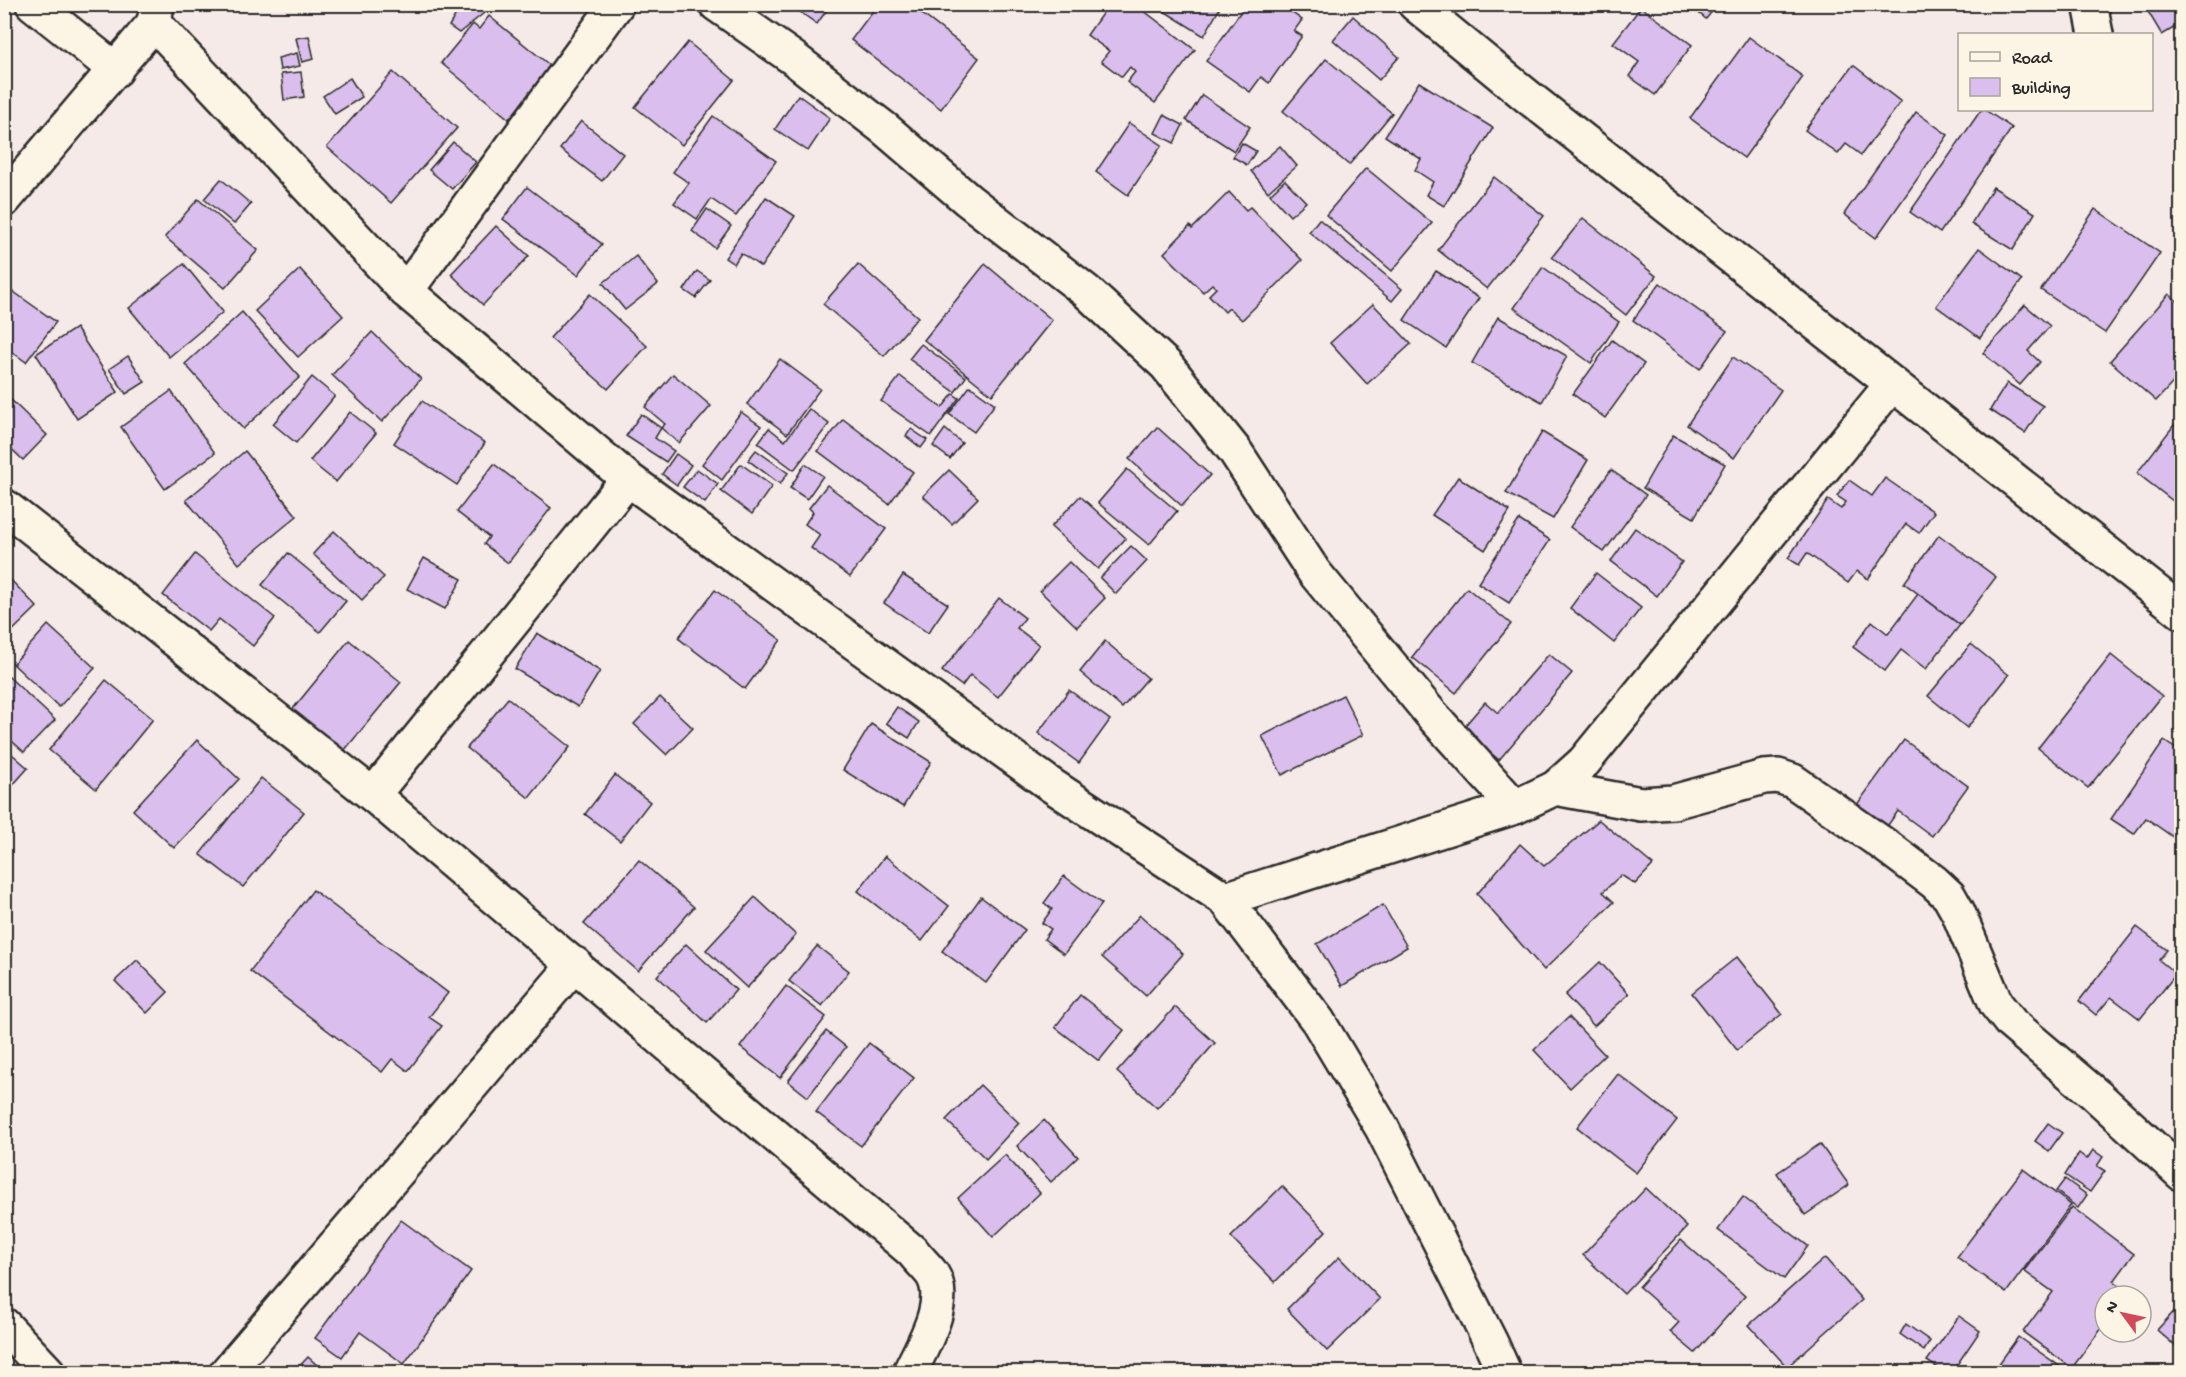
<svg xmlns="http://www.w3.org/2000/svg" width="2186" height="1377" viewBox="0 0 2186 1377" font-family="'Gochi Hand',sans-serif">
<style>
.building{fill:#dabeed;stroke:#2b2b2b;stroke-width:1.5}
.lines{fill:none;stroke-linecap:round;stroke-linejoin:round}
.street-casing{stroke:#2b2b2b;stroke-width:38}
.secondary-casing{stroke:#2b2b2b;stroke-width:38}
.street{stroke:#fcf5e5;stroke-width:33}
.secondary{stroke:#fcf5e5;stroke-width:33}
</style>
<rect width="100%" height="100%" fill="#f5eae7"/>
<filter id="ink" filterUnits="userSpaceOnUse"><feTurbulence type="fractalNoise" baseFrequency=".0167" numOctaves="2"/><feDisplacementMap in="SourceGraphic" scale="12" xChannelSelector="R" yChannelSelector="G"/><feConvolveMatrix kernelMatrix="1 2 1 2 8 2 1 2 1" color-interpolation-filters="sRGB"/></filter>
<g filter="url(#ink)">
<g class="building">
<polygon points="462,4 493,4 494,5 459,33 449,26"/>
<polygon points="789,4 831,4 817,24"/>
<polygon points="878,4 909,4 979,58 941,109 851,40"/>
<polygon points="1109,4 1135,4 1195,50 1155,103 1127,82 1135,72 1130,67 1122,77 1101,61 1109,51 1087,35"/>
<polygon points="1168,4 1222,4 1204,36 1164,11"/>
<polygon points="1246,4 1280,4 1302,20 1294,31 1302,36 1269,83 1261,77 1250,92 1206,61"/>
<polygon points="1688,4 1718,4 1706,19"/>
<polygon points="2182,4 2182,23 2162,35 2144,5"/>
<polygon points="1641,7 1692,45 1655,95 1629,76 1639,62 1613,43"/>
<polygon points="489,16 552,67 509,119 441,63 473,24 479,29"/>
<polygon points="1353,16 1399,57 1379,80 1333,40"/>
<polygon points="309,36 314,59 302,62 296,38"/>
<polygon points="1749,37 1803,77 1744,158 1690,118"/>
<polygon points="688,42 734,80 682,145 635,107"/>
<polygon points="297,53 300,66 280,70 278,58"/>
<polygon points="1326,59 1392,113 1349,165 1283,111"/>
<polygon points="1853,65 1901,102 1861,155 1846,144 1838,154 1805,130"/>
<polygon points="301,72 304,97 284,100 281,74"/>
<polygon points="393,72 457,128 391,203 327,147"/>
<polygon points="350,78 362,97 335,114 323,96"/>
<polygon points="1419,82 1493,128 1444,206 1426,195 1433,182 1415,170 1421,159 1385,136"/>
<polygon points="798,95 830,118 808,151 775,129"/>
<polygon points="1202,95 1250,127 1234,151 1186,120"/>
<polygon points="1981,110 1985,110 2012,128 1940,233 1910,212"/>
<polygon points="1916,112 1948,135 1876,238 1844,214"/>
<polygon points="1164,115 1183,125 1174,143 1155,133"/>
<polygon points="713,116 776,161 736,216 711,199 697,219 674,203 689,183 673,172"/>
<polygon points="581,121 623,154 602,181 560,149"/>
<polygon points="1129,123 1162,145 1128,195 1096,172"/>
<polygon points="453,142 476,162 452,189 429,170"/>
<polygon points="1242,143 1256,151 1247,165 1233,157"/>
<polygon points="1280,146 1297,166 1268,192 1251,171"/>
<polygon points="1366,168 1432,223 1392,271 1326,215"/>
<polygon points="1494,177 1544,216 1487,289 1438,250"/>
<polygon points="221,179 251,204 234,224 204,199"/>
<polygon points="1285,180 1306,202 1290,216 1270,194"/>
<polygon points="527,187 602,244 578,275 503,219"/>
<polygon points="1993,187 2035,213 2013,250 1971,224"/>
<polygon points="1229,192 1246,210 1250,207 1302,260 1242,320 1229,308 1225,312 1209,295 1216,288 1212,284 1203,292 1164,253 1190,226 1192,229"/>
<polygon points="766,197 795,216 761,267 741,253 734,264 725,258"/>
<polygon points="198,199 258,250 225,288 165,237"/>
<polygon points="707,209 731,226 715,248 692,231"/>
<polygon points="2095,209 2160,253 2105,333 2041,290"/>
<polygon points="1583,218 1656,276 1626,315 1552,257"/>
<polygon points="1319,219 1402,289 1392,301 1309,232"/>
<polygon points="496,226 529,256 483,305 451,274"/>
<polygon points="1979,248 2022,280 1980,338 1936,306"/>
<polygon points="636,256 658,284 625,310 603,283"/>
<polygon points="184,264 223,312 169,357 129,308"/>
<polygon points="858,264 918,317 884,356 823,304"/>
<polygon points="985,264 1052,320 992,395 924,340"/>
<polygon points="1543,267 1619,322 1591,363 1514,308"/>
<polygon points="300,269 343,316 298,357 255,311"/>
<polygon points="697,271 710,280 696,298 684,290"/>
<polygon points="1436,271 1479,298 1446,348 1404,320"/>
<polygon points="1660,283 1727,331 1700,369 1633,320"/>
<polygon points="4,285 56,322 26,362 4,346"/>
<polygon points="590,294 647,346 608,389 550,338"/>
<polygon points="2169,294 2182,305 2182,373 2156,401 2110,361"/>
<polygon points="1373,304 1411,344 1367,384 1330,343"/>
<polygon points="2025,305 2050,326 2028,351 2040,362 2020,385 1983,353"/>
<polygon points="242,312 300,377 243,429 185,364"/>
<polygon points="1498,317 1567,356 1542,402 1472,363"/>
<polygon points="76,328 118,392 77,419 36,354"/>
<polygon points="372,332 421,379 382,422 332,375"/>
<polygon points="1612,340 1644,364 1605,418 1573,394"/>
<polygon points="921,344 966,377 955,392 909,359"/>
<polygon points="128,356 145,382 126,394 109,369"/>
<polygon points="1733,357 1781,390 1734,458 1687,425"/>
<polygon points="780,359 820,389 787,434 747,404"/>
<polygon points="673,374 711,406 679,443 661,428 665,424 645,407"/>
<polygon points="900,376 942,408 953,394 959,398 931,436 881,401"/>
<polygon points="312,377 335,396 296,443 273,424"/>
<polygon points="2007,383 2043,406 2025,433 1990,410"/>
<polygon points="970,386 995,404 974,432 949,414"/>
<polygon points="171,391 215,453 165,489 121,427"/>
<polygon points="4,393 47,435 23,460 4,442"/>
<polygon points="422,401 485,443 457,485 394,443"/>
<polygon points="809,409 829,424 794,470 758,443 769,428 785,441"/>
<polygon points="350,412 376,433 336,482 310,461"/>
<polygon points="741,412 761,426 722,480 702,464"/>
<polygon points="641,414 661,428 655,438 674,451 666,462 626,436"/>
<polygon points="843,419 913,472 889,504 818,451"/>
<polygon points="2174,425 2182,431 2182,508 2137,473"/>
<polygon points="1157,427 1210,475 1182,506 1129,459"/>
<polygon points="911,429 927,440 921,448 906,436"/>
<polygon points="945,429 962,443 950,459 933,446"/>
<polygon points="1542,432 1588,460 1553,519 1506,493"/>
<polygon points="1673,435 1725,464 1694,518 1643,488"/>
<polygon points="756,450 788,473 780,484 748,460"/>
<polygon points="245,451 297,516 239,564 186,500"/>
<polygon points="676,454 691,465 677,485 662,474"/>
<polygon points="494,464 551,508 508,563 484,544 489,537 457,512"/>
<polygon points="741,464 772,486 752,514 721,491"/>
<polygon points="805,464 823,476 807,499 790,488"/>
<polygon points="697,469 718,484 705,503 683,487"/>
<polygon points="1127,469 1177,511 1149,545 1098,503"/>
<polygon points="949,470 978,498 952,524 923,496"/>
<polygon points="1611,470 1646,495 1604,552 1570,527"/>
<polygon points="1458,477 1510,511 1485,550 1432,515"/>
<polygon points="1885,478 1934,512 1919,533 1906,524 1868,579 1857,571 1848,583 1807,553 1799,565 1788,558 1828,500 1841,509 1846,502 1837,496 1849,480 1872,496"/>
<polygon points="827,485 886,529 850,577 811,548 820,535 805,524 813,512 809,508"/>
<polygon points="1080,496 1126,538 1098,569 1051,527"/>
<polygon points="1519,520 1550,540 1509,603 1478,583"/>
<polygon points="1635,528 1682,562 1657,596 1611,561"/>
<polygon points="334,531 384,577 362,600 313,554"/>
<polygon points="1939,535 1996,577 1960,625 1904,583"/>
<polygon points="1131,546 1147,561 1116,594 1100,578"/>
<polygon points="288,553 346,601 320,632 262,585"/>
<polygon points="195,554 275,618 253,646 219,619 209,631 163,595"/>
<polygon points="424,558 462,579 445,609 407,589"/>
<polygon points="1069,562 1105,598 1077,627 1040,591"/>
<polygon points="4,573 37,607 4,639"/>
<polygon points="1596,573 1641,608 1614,643 1570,608"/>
<polygon points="903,575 948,604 928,633 884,603"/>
<polygon points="1467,588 1511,624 1456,693 1412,657"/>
<polygon points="715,590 781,640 745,689 678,638"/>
<polygon points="1918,594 1960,625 1926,669 1901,650 1885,671 1853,647 1872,621 1888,634"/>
<polygon points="999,598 1025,618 1017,628 1039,645 998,697 970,675 962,686 942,671"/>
<polygon points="48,625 95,668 59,707 13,664"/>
<polygon points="537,633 600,671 578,707 515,669"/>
<polygon points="349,640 401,682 339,757 288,715"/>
<polygon points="1105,641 1148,678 1122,708 1080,672"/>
<polygon points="1971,644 2009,675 1967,728 1928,696"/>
<polygon points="1549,654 1572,673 1499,760 1462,729 1485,702 1498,713"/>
<polygon points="2111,655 2162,696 2088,788 2038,748"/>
<polygon points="9,677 55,720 24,752 4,734 4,682"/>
<polygon points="106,680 153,719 96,789 49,750"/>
<polygon points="1069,690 1110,720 1079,763 1038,733"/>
<polygon points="1343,695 1363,735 1282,775 1262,736"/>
<polygon points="660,697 693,728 667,755 634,724"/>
<polygon points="508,698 570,747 529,798 467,748"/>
<polygon points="897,707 919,722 909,738 886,723"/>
<polygon points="871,724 931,762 903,807 843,770"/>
<polygon points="197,740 239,779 174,848 133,810"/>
<polygon points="1904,740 1968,786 1932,836 1898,811 1883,832 1853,810"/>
<polygon points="2164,741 2182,753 2180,842 2146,818 2134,834 2111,819"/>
<polygon points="4,747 28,768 4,795"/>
<polygon points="615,775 650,802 620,841 585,814"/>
<polygon points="261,778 304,812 243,887 200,854"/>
<polygon points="1599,820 1653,865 1635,884 1621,875 1603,892 1614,902 1544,970 1477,894 1520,844 1544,866"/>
<polygon points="885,856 949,906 922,941 858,891"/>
<polygon points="639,860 694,907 638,971 584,924"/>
<polygon points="1064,876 1102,904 1064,954 1044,939 1051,929 1042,923 1052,909 1044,903"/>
<polygon points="313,890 448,993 429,1017 442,1026 408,1071 392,1059 382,1072 250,971"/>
<polygon points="755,897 796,935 747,988 706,950"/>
<polygon points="981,897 1025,930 986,983 942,951"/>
<polygon points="1383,905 1407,947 1342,986 1317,944"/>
<polygon points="1140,915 1183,954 1146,996 1102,957"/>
<polygon points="2137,927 2167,950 2159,960 2176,974 2140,1019 2111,997 2096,1015 2079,1001"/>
<polygon points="686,944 736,990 707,1023 657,976"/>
<polygon points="817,946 849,971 822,1006 789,981"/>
<polygon points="1737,957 1782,1014 1737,1050 1692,993"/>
<polygon points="137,960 168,992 147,1013 115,981"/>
<polygon points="1600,962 1629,994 1594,1026 1565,995"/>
<polygon points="786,986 826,1017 780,1078 740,1047"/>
<polygon points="1080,995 1124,1030 1099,1061 1055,1027"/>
<polygon points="1175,1007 1215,1043 1157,1108 1117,1072"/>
<polygon points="1569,1017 1605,1055 1570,1088 1534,1050"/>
<polygon points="826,1031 846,1047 808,1097 788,1081"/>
<polygon points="869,1043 914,1078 861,1146 816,1112"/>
<polygon points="1618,1074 1677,1120 1636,1173 1577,1127"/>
<polygon points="980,1085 1019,1123 986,1159 946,1120"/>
<polygon points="1044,1120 1078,1157 1051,1182 1017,1146"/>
<polygon points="2048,1123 2062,1133 2049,1151 2035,1141"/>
<polygon points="1820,1144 1849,1185 1805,1215 1777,1173"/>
<polygon points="2093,1150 2103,1157 2097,1166 2105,1171 2090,1192 2065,1175 2079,1153 2087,1159"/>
<polygon points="1005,1155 1040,1193 993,1237 958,1198"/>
<polygon points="2023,1169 2071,1205 2006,1293 1957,1257"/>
<polygon points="2065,1179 2087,1195 2078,1208 2056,1191"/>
<polygon points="1282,1186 1326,1231 1275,1282 1231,1237"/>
<polygon points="1646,1188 1687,1227 1624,1294 1583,1255"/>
<polygon points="1743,1197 1808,1246 1784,1279 1718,1230"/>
<polygon points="2072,1207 2134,1254 2114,1281 2129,1292 2126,1296 2105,1296 2105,1324 2072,1368 2023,1332 2053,1292 2024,1271"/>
<polygon points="401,1220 471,1271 404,1364 360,1332 342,1357 315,1338"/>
<polygon points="1681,1240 1745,1296 1695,1353 1670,1332 1679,1322 1639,1287"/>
<polygon points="1339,1257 1380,1299 1327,1351 1287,1309"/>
<polygon points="1825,1258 1862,1300 1787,1367 1749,1325"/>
<polygon points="2182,1303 2182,1352 2157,1330"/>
<polygon points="1959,1316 1980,1331 1952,1372 1944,1372 1927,1361"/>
<polygon points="1906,1324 1930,1341 1924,1351 1900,1334"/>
<polygon points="2018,1337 2068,1372 1993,1372"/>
<polygon points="308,1357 325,1372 294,1372"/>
</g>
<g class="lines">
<g class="street-casing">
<g id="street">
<polyline points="33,4 116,70"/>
<polyline points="716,4 793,58 885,129 968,200 1086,291 1166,365 1235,451 1314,572 1431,714 1515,807"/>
<polyline points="1415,4 1527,96 2182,612"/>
<polyline points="2090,4 2096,34"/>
<polyline points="4,200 154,23"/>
<polyline points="406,291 617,4"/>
<path d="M628,479L373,795L913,1252C919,1260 927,1267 932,1274C950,1302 922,1346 910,1372"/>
<polyline points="4,506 373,795"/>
<polyline points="1555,788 1641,804 1673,802 1764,777 1778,776 1793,781 1886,846 1934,882 1949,896 1958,912 1996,1004 2011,1023 2096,1095 2182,1174"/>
<polyline points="1225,899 1515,807 1555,788 1584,762 1892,384"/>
<polyline points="4,1325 48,1372"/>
<polyline points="227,1372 575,964"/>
</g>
</g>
<g class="secondary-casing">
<polyline id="secondary" points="157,4 154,23 406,291 628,479 1051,785 1225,899 1318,1021 1382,1128 1491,1343 1504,1372"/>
</g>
<use href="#street" class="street"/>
<use href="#secondary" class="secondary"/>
</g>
</g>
<rect width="2186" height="1377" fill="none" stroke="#fcf5e5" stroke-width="24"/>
<rect x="12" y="12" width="2162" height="1353" fill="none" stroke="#2b2b2b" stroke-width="2" filter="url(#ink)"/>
<rect x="1958" y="33" width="195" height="78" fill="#fcf5e5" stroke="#a8a49b" stroke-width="1.5"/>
<rect x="1970" y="52" width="30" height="9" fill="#fcf5e5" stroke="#a8a49b" stroke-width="1.5"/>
<text x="2012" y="63" font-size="18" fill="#2b2b2b">Road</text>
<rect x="1970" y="78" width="30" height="18" fill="#dabeed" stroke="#a8a49b" stroke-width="1.5"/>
<text x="2012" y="93" font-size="18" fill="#2b2b2b">Building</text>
<g transform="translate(2123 1314) rotate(303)"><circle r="28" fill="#fcf5e5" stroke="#a8a49b" stroke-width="1.5"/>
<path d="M0-4.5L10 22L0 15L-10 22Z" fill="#d1495b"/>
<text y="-9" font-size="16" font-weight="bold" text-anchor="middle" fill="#2b2b2b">N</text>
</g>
</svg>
